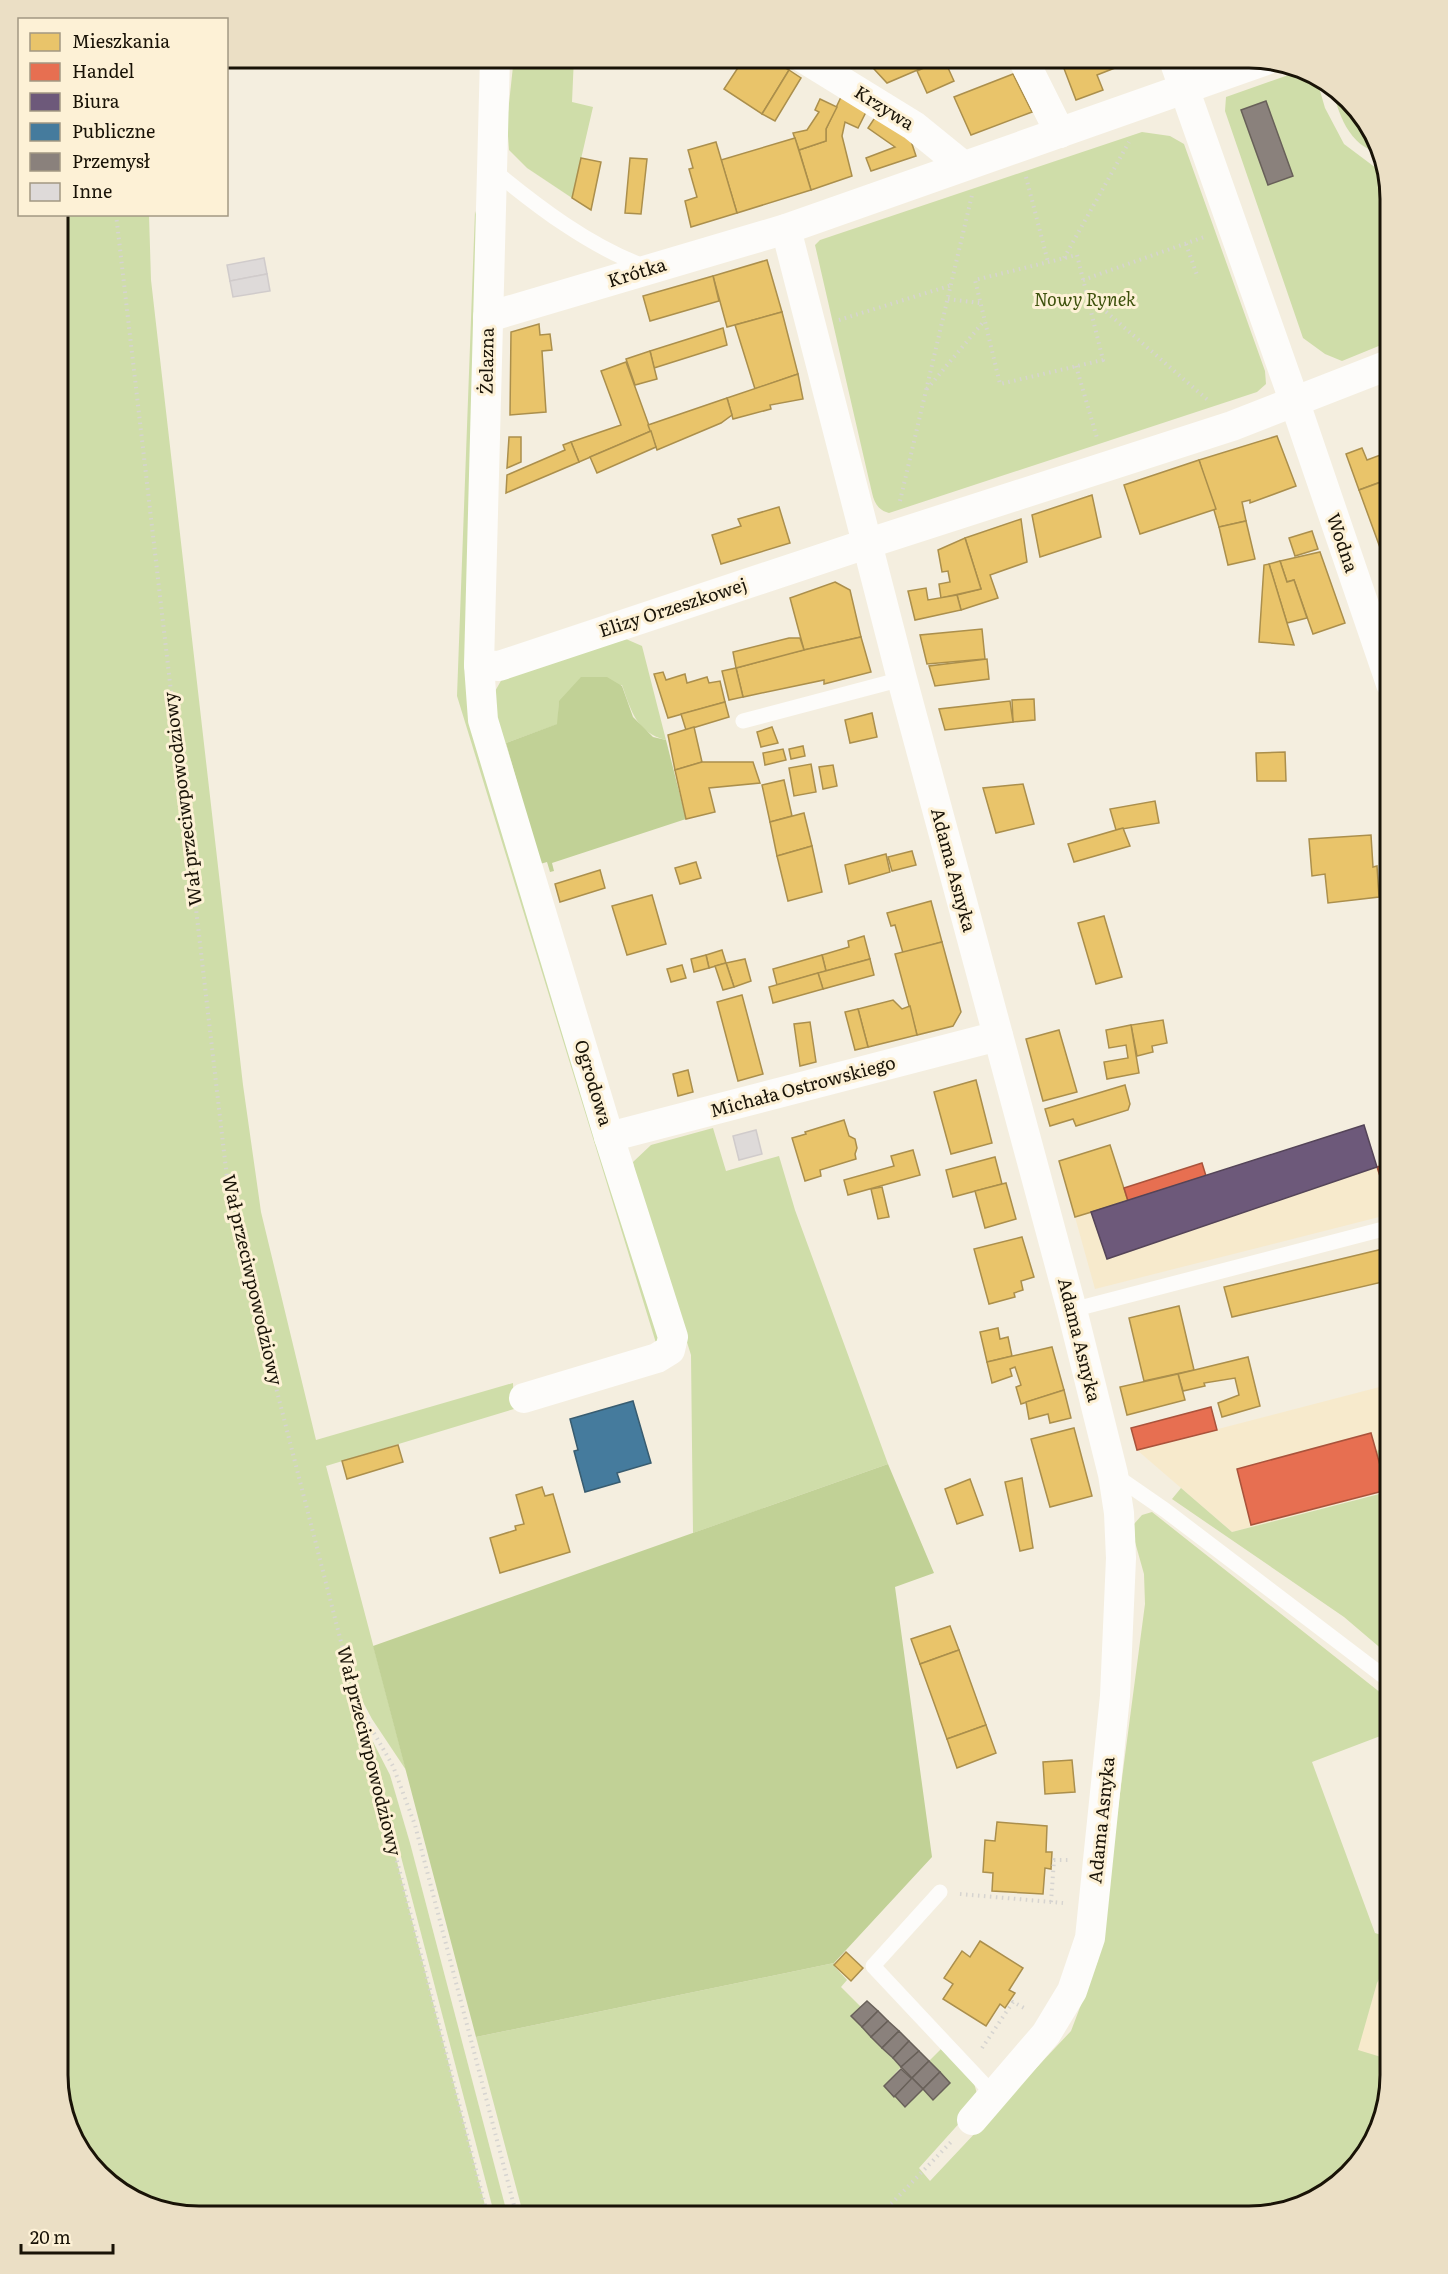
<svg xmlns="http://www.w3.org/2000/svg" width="1448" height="2274" viewBox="0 0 1448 2274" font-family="Literata,serif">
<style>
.built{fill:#f7eacc}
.green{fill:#cfdda9}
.forest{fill:#c1d196}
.homes{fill:#e9c46a;stroke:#ab8f4c;stroke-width:1.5}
.shops{fill:#e76f51;stroke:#a9533b;stroke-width:1.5}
.offices{fill:#6d597a;stroke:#544458;stroke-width:1.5}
.public{fill:#457b9d;stroke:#385c70;stroke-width:1.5}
.industry{fill:#8a817c;stroke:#686059;stroke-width:1.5}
.building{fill:#dedad9;stroke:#d0cbcb;stroke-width:1.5}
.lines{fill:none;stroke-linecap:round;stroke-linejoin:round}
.path{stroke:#d6d4d0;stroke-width:4;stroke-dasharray:1.5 4.5;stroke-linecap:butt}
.lane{stroke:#fdfcfa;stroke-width:15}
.street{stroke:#fdfcfa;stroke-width:30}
.labels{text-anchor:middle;stroke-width:6;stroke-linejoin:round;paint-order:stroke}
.street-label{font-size:18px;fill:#191307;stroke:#fdf1d6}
.park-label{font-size:18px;font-style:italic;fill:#3d510c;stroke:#fdf1d6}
.rim{fill:none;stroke:#191307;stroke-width:3}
</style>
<rect width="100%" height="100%" fill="#f4eedf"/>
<g class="built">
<polygon points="1364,1125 1377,1166 1391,1163 1391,1214 1095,1289 1075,1217"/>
<polygon points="1391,1384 1391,1490 1232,1532 1137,1450"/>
<polygon points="1391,1957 1391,2060 1357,2051 1377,1983"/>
</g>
<g class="green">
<polygon points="514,57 574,57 572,102 593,107 572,198 527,168 509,150 507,122"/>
<polygon points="1300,71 1316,77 1325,108 1344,144 1380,171 1384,171 1391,199 1391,341 1342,361 1325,354 1303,338 1225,111 1226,97"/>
<path d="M1332,85L1376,136L1380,153C1349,147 1337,112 1332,85Z"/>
<path d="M1142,132L1170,136L1184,144L1265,371L1266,384L1257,392L889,513C873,509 873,495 869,480L815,245L820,240Z"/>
<polygon points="475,211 479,225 468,604 664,1341 656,1343 457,696"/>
<polygon points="57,215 149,215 151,280 243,1085 261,1212 316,1440 513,1383 514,1409 326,1466 406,1770 372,1719 350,1678 488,2217 190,2217 120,2193 72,2138 57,2075"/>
<path d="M626,639L642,646L666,740C637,733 631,711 622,685L559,701L558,724L506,743L540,864L492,719L494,693L502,679Z"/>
<polygon points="713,1128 726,1171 779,1156 795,1210 888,1464 693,1533 691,1355 637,1182 633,1162 651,1145"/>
<polygon points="1391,1446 1391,1657 1344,1617 1172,1499 1181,1488 1232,1532 1387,1492 1376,1451"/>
<polygon points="1152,1512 1391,1701 1391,1732 1312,1762 1375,1933 1391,1938 1391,1957 1377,1983 1358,2050 1391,2060 1391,2076 1372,2146 1312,2202 1249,2217 524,2217 476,2037 834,1963 835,1967 847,1980 841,1987 861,2007 852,2017 901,2067 884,2086 894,2097 923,2089 933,2099 950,2083 929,2061 941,2049 974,2083 977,2094 972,2109 919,2168 930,2181 1071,2031 1098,1960 1145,1604 1144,1574 1135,1542 1134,1524 1142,1515"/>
<polygon points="369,1734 390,1775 410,1843 508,2217 495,2217"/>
</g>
<g class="forest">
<polygon points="581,677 607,677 622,686 633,717 653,737 666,740 686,819 552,863 554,871 550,872 547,862 540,864 506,743 557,724 559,701"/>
<polygon points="888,1464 934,1573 895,1587 932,1857 834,1963 476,2037 373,1646"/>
</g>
<g class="homes">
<polygon points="672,57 698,57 694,64 687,59 682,67 670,60"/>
<polygon points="745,57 767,57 789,70 762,114 724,89"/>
<polygon points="900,57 948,57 887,83 874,69"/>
<polygon points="1055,57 1084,57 1059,66"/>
<polygon points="1086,57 1117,57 1120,66 1097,75 1103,90 1076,100 1063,66"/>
<polygon points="944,59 954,81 927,93 917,71"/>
<polygon points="789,70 801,78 775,121 762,114"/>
<polygon points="1013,74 1032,112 971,135 954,97"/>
<polygon points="841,97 867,110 858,128 845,122 842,136 852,176 811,190 799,150 826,141 826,129"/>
<polygon points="820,99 837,107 826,129 826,141 799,150 793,133 807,130 819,112 815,110"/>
<polygon points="876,116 911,141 916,156 871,171 866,158 895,147 868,128"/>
<polygon points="795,138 811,190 737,213 721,160"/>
<polygon points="716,142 737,213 691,227 685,201 697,197 689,169 693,168 688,150"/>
<polygon points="581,158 601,162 591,210 572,198"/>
<polygon points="630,158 647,159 641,214 625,213"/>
<polygon points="767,260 782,312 727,327 713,276"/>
<polygon points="713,276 719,301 650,321 643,296"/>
<polygon points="782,312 798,374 755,389 735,325"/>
<polygon points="539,324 540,335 550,334 552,350 542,351 546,412 510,415 511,332"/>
<polygon points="723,328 727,345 654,368 650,351"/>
<polygon points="650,351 657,379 635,385 626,359"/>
<polygon points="626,362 651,431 579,462 571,442 621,425 601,371"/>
<polygon points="798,374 803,399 770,405 771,409 733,419 727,398"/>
<polygon points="727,398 732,415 721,423 657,450 648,425"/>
<polygon points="651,431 656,447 597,473 590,457"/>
<polygon points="1277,436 1296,486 1250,503 1250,500 1242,502 1246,521 1219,527 1199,460"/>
<polygon points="509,437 521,437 521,462 507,468"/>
<polygon points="571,442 579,462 506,493 507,475 565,450 563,445"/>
<polygon points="1362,448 1367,460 1391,451 1391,478 1359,490 1346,454"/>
<polygon points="1199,460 1216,509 1140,534 1124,485"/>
<polygon points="1384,481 1391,501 1391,549 1382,553 1359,490"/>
<polygon points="1092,495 1101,537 1040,557 1032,515"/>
<polygon points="779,507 790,543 721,564 712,535 741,526 738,519"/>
<polygon points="1021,519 1027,562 990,575 998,598 961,610 957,595 981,589 965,538"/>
<polygon points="1246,521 1255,559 1228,565 1219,527"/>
<polygon points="1312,531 1318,549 1295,556 1289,538"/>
<polygon points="965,538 981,589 941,598 939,584 950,582 948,571 942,572 938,550"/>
<polygon points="1320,552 1345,623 1313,634 1294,580 1287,582 1280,561"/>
<polygon points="1280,561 1287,582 1294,580 1307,618 1287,623 1269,564"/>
<polygon points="1269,564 1287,623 1294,645 1259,642 1264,565"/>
<polygon points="835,582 850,590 861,637 804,650 790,598"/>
<polygon points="926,588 928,600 957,595 961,610 915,620 908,591"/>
<polygon points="982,629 985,659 927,664 920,635"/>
<polygon points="861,637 871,672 824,684 824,680 743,697 736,668 773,658 773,657"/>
<polygon points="789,638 800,638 804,650 736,668 733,652"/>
<polygon points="987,659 989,679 935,686 929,666"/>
<polygon points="736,668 743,697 729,700 722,671"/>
<polygon points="663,672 666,680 685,674 687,683 707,677 709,683 720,681 725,702 668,718 654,674"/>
<polygon points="1034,699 1035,720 1013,722 1012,700"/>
<polygon points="1010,701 1013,722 945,730 939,709"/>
<polygon points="725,702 729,717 686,730 681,714"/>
<polygon points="872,713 877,737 850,743 845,720"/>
<polygon points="694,727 702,762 675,770 668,735"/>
<polygon points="772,727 778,743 761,747 757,732"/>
<polygon points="803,746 805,756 791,759 789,749"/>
<polygon points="783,749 786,760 765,765 763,753"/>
<polygon points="1285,752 1286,781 1257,781 1256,753"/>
<polygon points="702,762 753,762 760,783 709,788 715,812 686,819 675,770"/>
<polygon points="811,764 816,792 794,796 789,768"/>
<polygon points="833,765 837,786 823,789 819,767"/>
<polygon points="784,780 792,816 770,822 762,785"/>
<polygon points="1023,784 1034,824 996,833 983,788"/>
<polygon points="1155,801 1159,823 1116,830 1110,809"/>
<polygon points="804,813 812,846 777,856 770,822"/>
<polygon points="1123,828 1130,846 1074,862 1068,844"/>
<polygon points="1371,835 1373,867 1377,866 1379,897 1328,903 1325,874 1312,876 1309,839"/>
<polygon points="812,846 822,892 788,901 777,856"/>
<polygon points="912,851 916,865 892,871 888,857"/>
<polygon points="886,854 890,872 849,884 845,865"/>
<polygon points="696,862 701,878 680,884 675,868"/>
<polygon points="600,870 605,888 560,902 555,884"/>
<polygon points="652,895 666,944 627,955 612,906"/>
<polygon points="931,901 942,942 903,953 895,925 891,926 887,913"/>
<polygon points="1104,916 1122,977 1096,984 1078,923"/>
<polygon points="864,936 870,959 826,971 822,955 849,947 848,941"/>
<polygon points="942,942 961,1012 953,1026 917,1035 895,954"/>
<polygon points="722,950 726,963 709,968 706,955"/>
<polygon points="706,955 709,968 694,972 691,959"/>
<polygon points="822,955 826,971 777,985 773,969"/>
<polygon points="745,959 751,981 734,987 726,963"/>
<polygon points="870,959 874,975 823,989 818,973"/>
<polygon points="726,963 734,987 723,990 715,966"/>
<polygon points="682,965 686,978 671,982 667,969"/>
<polygon points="818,973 823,989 773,1003 769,987"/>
<polygon points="742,995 763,1074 738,1081 717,1002"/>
<polygon points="893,1000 902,1009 910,1006 917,1035 868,1047 858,1009"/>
<polygon points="858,1009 868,1047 855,1050 845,1012"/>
<polygon points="1163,1020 1167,1043 1152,1046 1153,1052 1137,1056 1131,1025"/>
<polygon points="810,1022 816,1062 800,1066 794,1024"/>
<polygon points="1131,1025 1139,1073 1107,1079 1104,1062 1128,1058 1126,1045 1109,1048 1106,1030"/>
<polygon points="1059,1030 1077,1092 1043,1101 1026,1039"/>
<polygon points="688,1070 693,1092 678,1096 673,1074"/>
<polygon points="976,1080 992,1143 951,1154 934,1092"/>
<polygon points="1125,1085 1130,1104 1128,1110 1076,1126 1073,1119 1050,1126 1045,1109"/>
<polygon points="1391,1117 1391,1135 1387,1137 1381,1120"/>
<polygon points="844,1120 849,1136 855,1139 857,1148 855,1154 856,1159 820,1170 821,1176 805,1181 792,1138 806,1134 805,1132"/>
<polygon points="1110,1145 1128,1201 1075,1217 1059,1161"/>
<polygon points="913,1150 920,1175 848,1195 844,1180 894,1166 891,1156"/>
<polygon points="995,1157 1002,1184 953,1197 946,1170"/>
<polygon points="1006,1183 1016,1219 985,1228 975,1191"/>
<polygon points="882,1187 889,1217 878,1219 871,1189"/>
<polygon points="1022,1237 1034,1277 1021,1281 1023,1290 1014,1293 1015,1297 989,1304 974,1249"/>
<polygon points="1391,1247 1391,1280 1232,1317 1224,1287"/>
<polygon points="1179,1306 1194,1370 1144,1381 1129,1318"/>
<polygon points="998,1328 1000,1339 1008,1337 1012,1356 987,1362 980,1332"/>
<polygon points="1052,1347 1064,1390 1021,1404 1016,1387 1021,1385 1015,1367 1010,1369 1012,1376 992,1383 987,1362"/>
<polygon points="1248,1357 1260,1406 1222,1417 1218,1403 1239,1395 1235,1378 1204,1383 1205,1386 1183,1391 1178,1374"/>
<polygon points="1178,1374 1185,1400 1127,1415 1120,1387"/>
<polygon points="1064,1390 1071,1418 1050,1423 1048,1414 1029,1419 1026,1402"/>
<polygon points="1074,1428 1092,1496 1050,1507 1031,1439"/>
<polygon points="398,1445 403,1462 347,1479 342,1461"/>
<polygon points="1022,1478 1033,1548 1020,1551 1005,1482"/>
<polygon points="970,1479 983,1515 957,1524 945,1489"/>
<polygon points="542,1487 545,1496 553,1494 570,1552 500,1573 490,1538 516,1530 515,1526 524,1524 516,1495"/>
<polygon points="950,1626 959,1650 920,1664 911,1639"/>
<polygon points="959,1650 986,1725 947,1739 920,1664"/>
<polygon points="986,1725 996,1753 957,1768 947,1739"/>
<polygon points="1072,1760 1075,1792 1045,1794 1043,1762"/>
<polygon points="997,1822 1047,1826 1046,1852 1052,1852 1051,1869 1045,1868 1043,1894 992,1891 993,1873 983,1872 985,1840 995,1841"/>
<polygon points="980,1941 1023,1968 1009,1990 1015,1993 1005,2008 1000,2004 986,2026 943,1999 953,1984 944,1978 962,1951 970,1957"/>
<polygon points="846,1952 863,1968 851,1981 834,1965"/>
</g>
<g class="shops">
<polygon points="1202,1163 1206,1176 1128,1201 1124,1188"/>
<polygon points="1391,1163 1391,1203 1389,1204 1377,1167"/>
<polygon points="1211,1407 1217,1430 1137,1450 1131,1428"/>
<polygon points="1371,1433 1387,1490 1251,1525 1237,1469"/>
</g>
<polygon class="offices" points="1364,1125 1377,1167 1107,1259 1091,1212"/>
<polygon class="public" points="633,1401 651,1463 617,1473 620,1482 585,1492 574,1451 578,1450 570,1419"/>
<g class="industry">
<polygon points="1266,101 1293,176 1268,185 1241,110"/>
<polygon points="867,2001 878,2011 862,2027 851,2016"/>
<polygon points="878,2011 888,2021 871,2037 862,2027"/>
<polygon points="888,2021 899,2031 882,2048 871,2037"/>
<polygon points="899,2031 909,2041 893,2058 882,2048"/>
<polygon points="909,2041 919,2051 901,2067 893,2058"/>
<polygon points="919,2051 929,2061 912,2078 901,2067"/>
<polygon points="929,2061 940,2072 923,2089 912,2078"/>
<polygon points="901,2069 912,2079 894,2097 884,2086"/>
<polygon points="940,2072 950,2083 933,2100 923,2089"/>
<polygon points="912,2078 923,2089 905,2107 895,2096"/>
</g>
<g class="building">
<polygon points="264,258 267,274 230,281 227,265"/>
<polygon points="267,274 270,291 233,297 230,281"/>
<polygon points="756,1130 762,1154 739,1160 733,1136"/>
</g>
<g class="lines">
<g class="path">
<polyline points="1026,177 1048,262"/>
<polyline points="116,214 227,1178 247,1274 488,2217"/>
<polyline points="1186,244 1198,278"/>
<polygon points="1077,255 1103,360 1000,384 975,280"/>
<polyline points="1064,258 1129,142"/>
<polyline points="1083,280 1204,237"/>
<polyline points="1088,296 1210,402"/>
<polyline points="948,299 980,303"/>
<polyline points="839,320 952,285"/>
<polyline points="1076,366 1097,438"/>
<polyline points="927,389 985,320"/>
<polyline points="900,501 972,195"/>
<polyline points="359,1707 393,1766 415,1825 517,2217"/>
<polyline points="960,1894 1063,1903"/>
<polyline points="1051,1902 1054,1860 1068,1860"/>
<polyline points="982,2048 1013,2002 1026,2009"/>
<polyline points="871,2217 892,2203 951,2142"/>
</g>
<g class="lane">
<path d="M492,169C538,207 589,246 646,267"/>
<polyline points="743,721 902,679"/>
<polyline points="1072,1310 1391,1227"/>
<polyline points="1113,1474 1165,1510 1391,1682"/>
<polyline points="940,1892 873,1966 994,2095"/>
</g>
<g class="street">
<polyline points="495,57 479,665 483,720 609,1137 673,1337 670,1350 657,1358 524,1398"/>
<polyline points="802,57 914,126 962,165"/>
<polyline points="1022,57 1060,133"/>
<polyline points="1173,57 1295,403 1391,684"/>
<polyline points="786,229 902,679 1072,1310 1113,1474 1119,1513 1121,1558 1115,1696 1090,1938 1072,1991 1046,2034 972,2120"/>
<polyline points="488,317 786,229 1266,60"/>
<polyline points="479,665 499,666 866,544 1232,426 1391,364"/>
<polyline points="609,1137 998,1036"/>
</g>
</g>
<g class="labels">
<g class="street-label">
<text transform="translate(884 108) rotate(32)" y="6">Krzywa</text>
<text transform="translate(637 273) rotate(-17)" y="6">Krótka</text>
<text transform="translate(487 361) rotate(-89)" y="6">Żelazna</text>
<text transform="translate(1342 543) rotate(71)" y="6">Wodna</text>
<text transform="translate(673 608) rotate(-18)" y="6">Elizy Orzeszkowej</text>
<text transform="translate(183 799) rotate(-97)" y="6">Wał przeciwpowodziowy</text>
<text transform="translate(953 870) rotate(75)" y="6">Adama Asnyka</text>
<text transform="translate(593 1083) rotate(73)" y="6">Ogrodowa</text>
<text transform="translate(803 1087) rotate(-15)" y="6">Michała Ostrowskiego</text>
<text transform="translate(252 1280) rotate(77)" y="6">Wał przeciwpowodziowy</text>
<text transform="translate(1079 1340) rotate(76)" y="6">Adama Asnyka</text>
<text transform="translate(369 1751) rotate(76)" y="6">Wał przeciwpowodziowy</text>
<text transform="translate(1102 1820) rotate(-84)" y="6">Adama Asnyka</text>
</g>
<g class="park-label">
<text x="1085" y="306">Nowy Rynek</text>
</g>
</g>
<path d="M0 0H1448V2274H0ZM199 68H1249A131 131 0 0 1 1380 199V2075A131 131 0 0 1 1249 2206H199A131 131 0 0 1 68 2075V199A131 131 0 0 1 199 68Z" fill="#ebdfc5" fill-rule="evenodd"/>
<path class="rim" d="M199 68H1249A131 131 0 0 1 1380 199V2075A131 131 0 0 1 1249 2206H199A131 131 0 0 1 68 2075V199A131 131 0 0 1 199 68Z"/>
<rect x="18" y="18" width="210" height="198" fill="#fdf1d6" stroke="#a29883" stroke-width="1.5"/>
<rect x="30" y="33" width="30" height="18" fill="#e9c46a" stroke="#a29883" stroke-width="1.5"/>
<text x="72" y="48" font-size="18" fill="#191307">Mieszkania</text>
<rect x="30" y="63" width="30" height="18" fill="#e76f51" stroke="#a29883" stroke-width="1.5"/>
<text x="72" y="78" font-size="18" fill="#191307">Handel</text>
<rect x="30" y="93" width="30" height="18" fill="#6d597a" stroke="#a29883" stroke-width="1.5"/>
<text x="72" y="108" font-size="18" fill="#191307">Biura</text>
<rect x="30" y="123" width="30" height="18" fill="#457b9d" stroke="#a29883" stroke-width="1.5"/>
<text x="72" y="138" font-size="18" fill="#191307">Publiczne</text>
<rect x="30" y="153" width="30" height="18" fill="#8a817c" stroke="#a29883" stroke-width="1.5"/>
<text x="72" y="168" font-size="18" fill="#191307">Przemysł</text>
<rect x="30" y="183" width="30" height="18" fill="#dedad9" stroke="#a29883" stroke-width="1.5"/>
<text x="72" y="198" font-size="18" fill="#191307">Inne</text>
<path d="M21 2244v9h92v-9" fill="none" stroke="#191307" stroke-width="3"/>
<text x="30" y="2244" font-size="18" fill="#191307" stroke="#fdf1d6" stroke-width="4.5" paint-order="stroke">20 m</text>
</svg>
